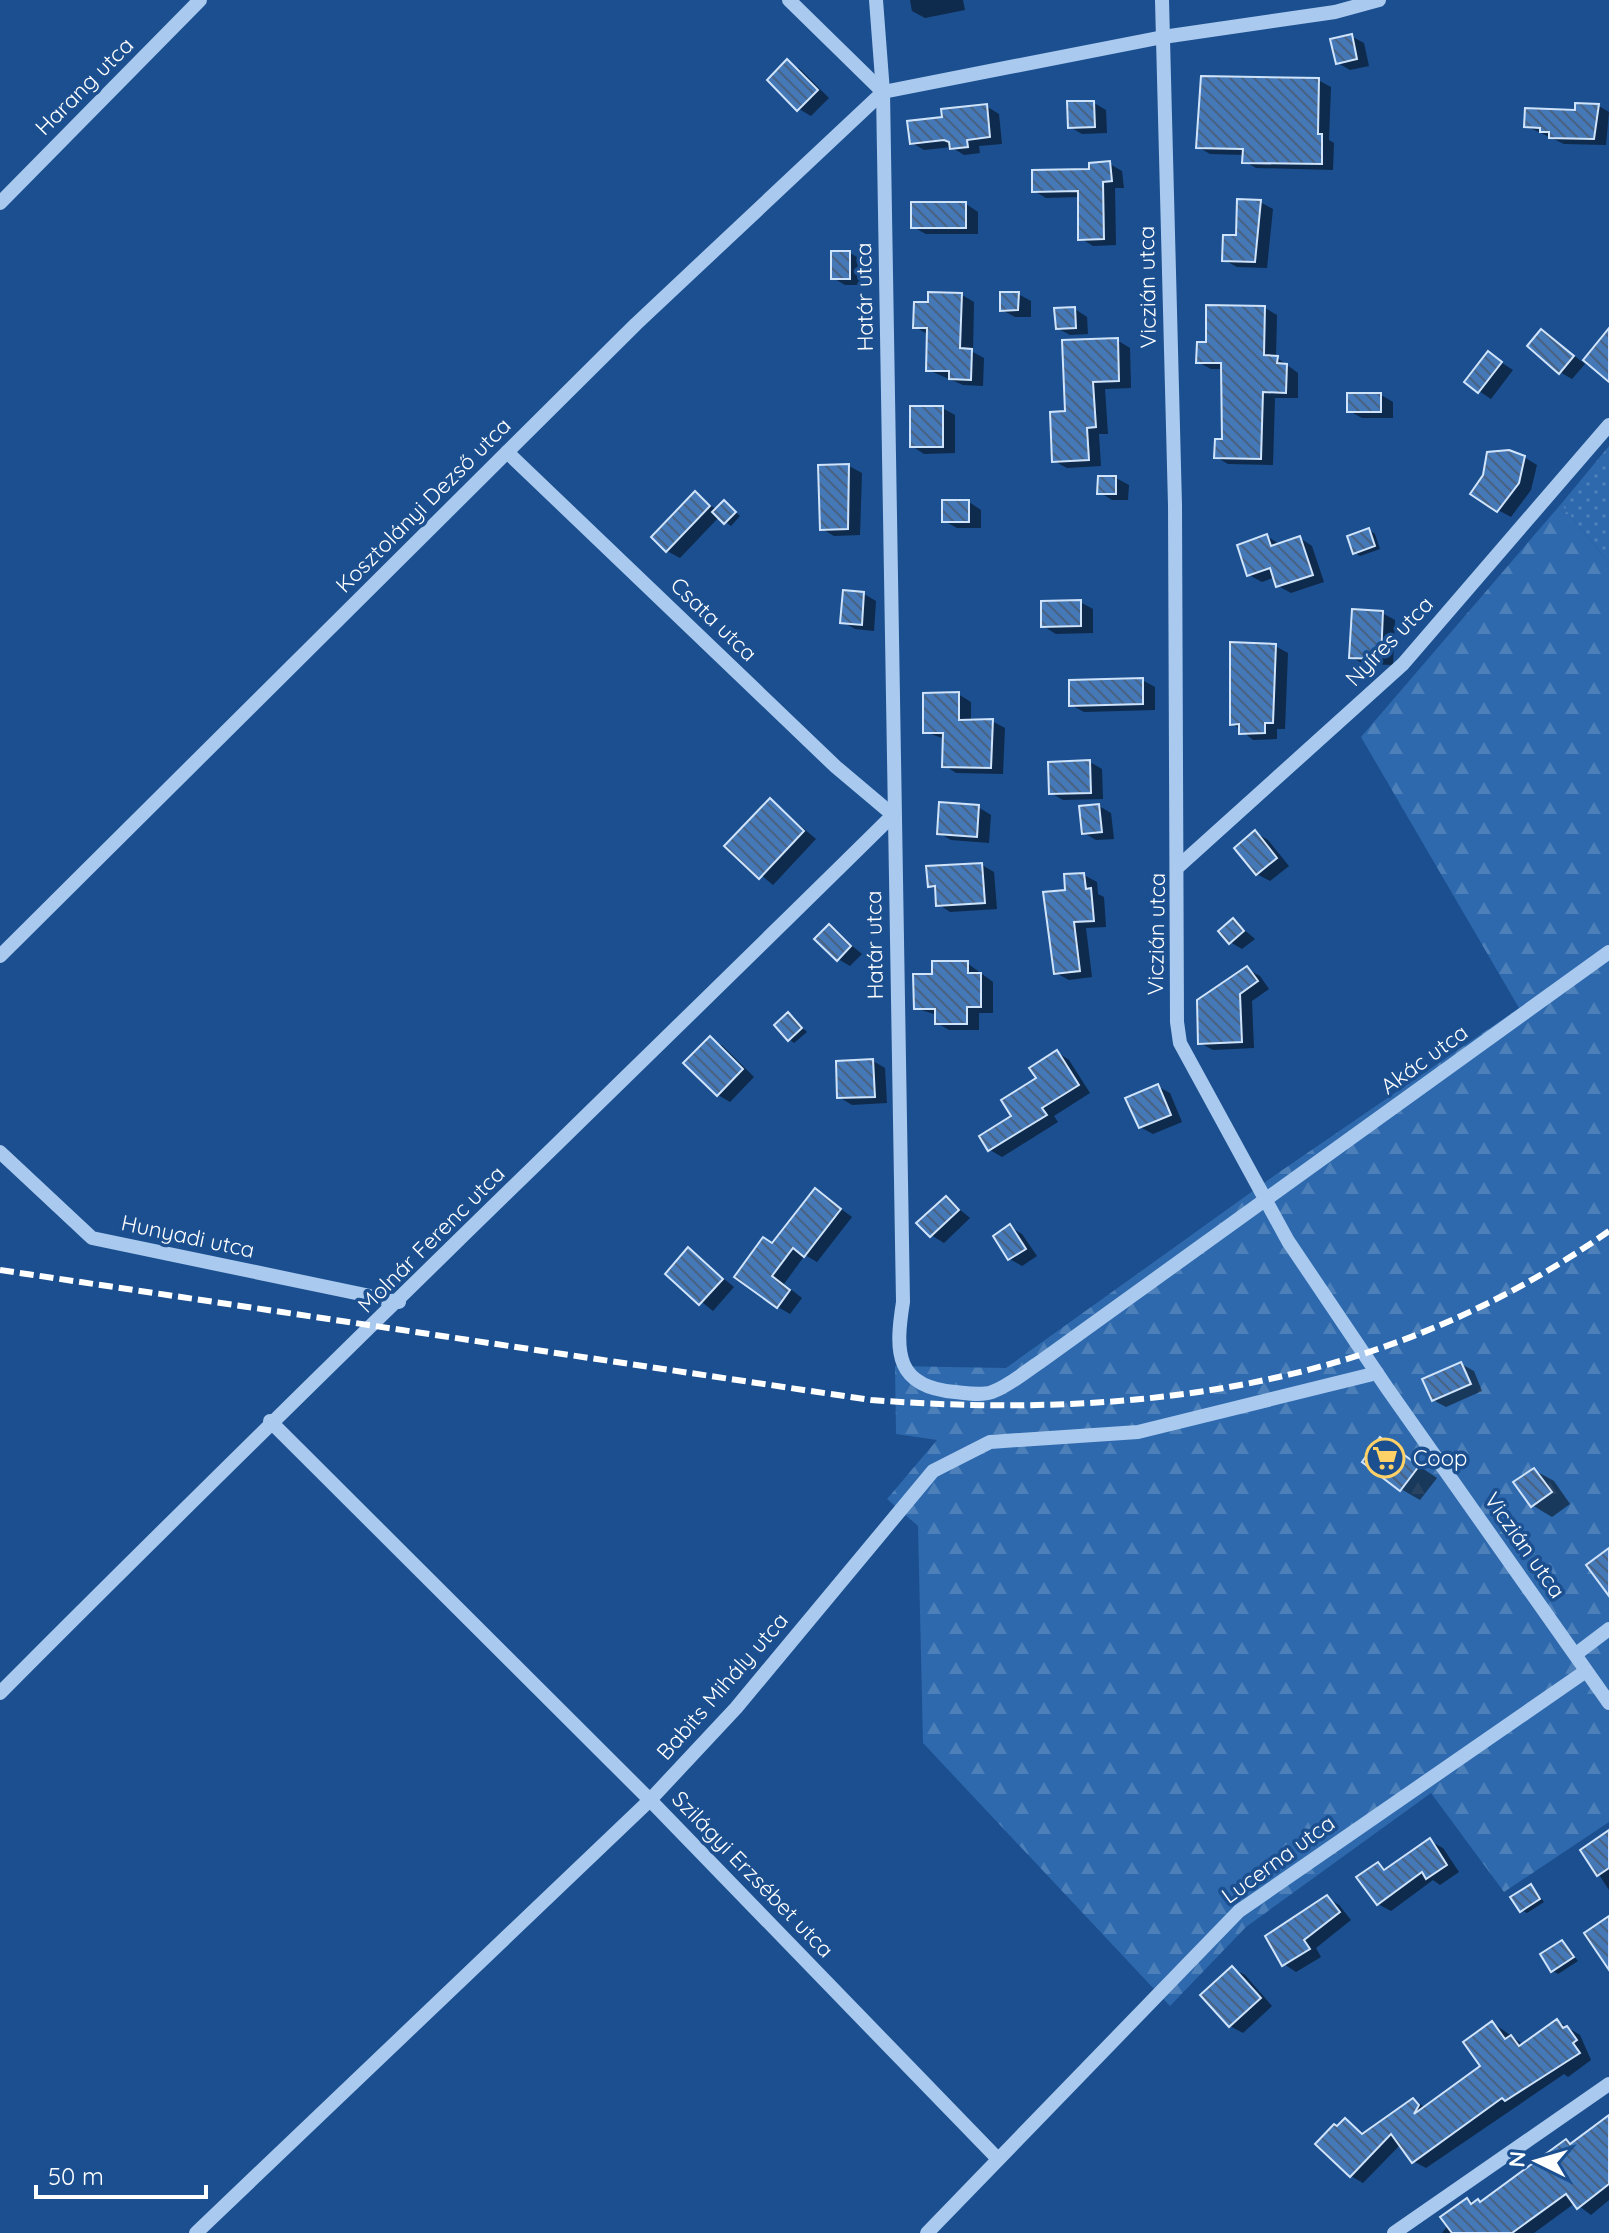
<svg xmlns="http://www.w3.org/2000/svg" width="1609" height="2233" viewBox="0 0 1609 2233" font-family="Quicksand,sans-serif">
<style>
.forest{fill:url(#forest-firs)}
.park{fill:url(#park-dots)}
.shadow{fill:#0007}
.building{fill:url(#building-back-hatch);stroke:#cfe3fa;stroke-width:2}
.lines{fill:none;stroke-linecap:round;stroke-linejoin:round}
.minor{stroke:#a9c9ee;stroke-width:14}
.rail{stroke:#fff;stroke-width:6;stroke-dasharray:14 6;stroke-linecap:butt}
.labels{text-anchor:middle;stroke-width:7;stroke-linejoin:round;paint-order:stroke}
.street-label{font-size:22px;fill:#fff;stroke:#1b4f8f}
.poi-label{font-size:22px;fill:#fff;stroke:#1b4f8f;text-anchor:start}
</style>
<defs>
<pattern id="forest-firs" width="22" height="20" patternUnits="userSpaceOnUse" patternTransform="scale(2)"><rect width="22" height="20" fill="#2e69ad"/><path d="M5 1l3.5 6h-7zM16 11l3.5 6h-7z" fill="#4d80b9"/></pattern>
<pattern id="park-dots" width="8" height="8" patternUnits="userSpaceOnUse" patternTransform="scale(2)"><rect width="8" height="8" fill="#2e69ad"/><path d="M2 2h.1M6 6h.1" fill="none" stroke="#4d80b9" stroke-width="1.8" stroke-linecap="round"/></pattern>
<pattern id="building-back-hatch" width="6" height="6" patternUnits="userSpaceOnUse" patternTransform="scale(2)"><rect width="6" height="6" fill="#4478b7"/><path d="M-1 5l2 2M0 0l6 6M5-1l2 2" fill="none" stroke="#486282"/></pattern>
</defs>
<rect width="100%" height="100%" fill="#1b4f8f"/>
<polygon class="forest" points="1561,504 1609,563 1609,1822 1504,1892 1431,1793 1246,1927 1170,2006 923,1743 918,1526 887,1499 937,1440 896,1434 895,1366 1006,1368 1278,1173 1519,1008 1361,737"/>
<polygon class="park" points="1609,446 1609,563 1561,504"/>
<g class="shadow">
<polygon points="910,0 963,0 965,10 925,18 912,11"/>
<polygon points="1351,36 1364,43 1369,66 1350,70 1338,63"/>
<polygon points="787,62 800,69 829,98 811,116 799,109"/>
<polygon points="1318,80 1331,87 1329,140 1334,143 1333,170 1256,168 1244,161 1245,155 1210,154 1198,147"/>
<polygon points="1094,103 1106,110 1107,133 1082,134 1070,127"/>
<polygon points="986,106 999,114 1002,144 979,146 980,153 964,155 951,147 924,150 912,143 944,119"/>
<polygon points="1599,106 1609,112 1606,145 1564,144 1526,126"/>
<polygon points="1110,164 1122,171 1124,188 1115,188 1116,245 1093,246 1080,238 1080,197 1046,198 1034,191"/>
<polygon points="1260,202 1273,209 1267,268 1237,267 1224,260"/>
<polygon points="966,204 978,212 978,234 926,234 913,227"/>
<polygon points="850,253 862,260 862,285 845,285 833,278"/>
<polygon points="1018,294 1031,301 1031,317 1015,317 1002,310"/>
<polygon points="962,295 974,302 973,352 984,358 983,386 963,385 928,370 929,335 915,327 930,304"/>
<polygon points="1265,308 1277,315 1276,357 1298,373 1298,398 1275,398 1273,465 1228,464 1216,457 1224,441 1223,369 1211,369 1198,362 1208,344"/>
<polygon points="1075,309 1087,317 1088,334 1070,335 1057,328"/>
<polygon points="1542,331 1585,364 1572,379 1560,372"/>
<polygon points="1117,340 1130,348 1131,388 1105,389 1108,434 1099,434 1101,466 1067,468 1054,461 1067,413"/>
<polygon points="1488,354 1513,370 1491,399 1479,391"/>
<polygon points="1381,395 1393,402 1393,418 1362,418 1349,411"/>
<polygon points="942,408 955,415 955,453 924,454 912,446"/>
<polygon points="1524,457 1537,465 1531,490 1511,517 1498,510 1485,476"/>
<polygon points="849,466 862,473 860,535 834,536 822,529"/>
<polygon points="1116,478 1129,485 1128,500 1112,500 1099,492"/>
<polygon points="695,494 717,510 724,502 740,516 731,526 719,517 680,558 667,551"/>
<polygon points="969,502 981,510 981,528 957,528 944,521"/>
<polygon points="1369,530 1375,534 1380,549 1360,556 1354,552"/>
<polygon points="1267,536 1279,544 1300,538 1312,546 1324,582 1291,593 1278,586 1275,577 1262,582 1249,575"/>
<polygon points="864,594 876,601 874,631 855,629 843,622"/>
<polygon points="1080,602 1093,609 1093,633 1056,634 1043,626"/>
<polygon points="1382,613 1395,620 1393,665 1364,664 1351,657"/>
<polygon points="1275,646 1288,653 1285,729 1277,729 1277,739 1253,740 1232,723"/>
<polygon points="1142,680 1155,687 1155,710 1084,712 1071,705"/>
<polygon points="958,694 971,702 971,721 992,721 1005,728 1003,774 956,773 944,765 945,739 925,732"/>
<polygon points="1090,762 1102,769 1103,799 1063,800 1051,793"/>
<polygon points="770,800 816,839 773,885 727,846"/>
<polygon points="1099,806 1111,813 1114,839 1096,840 1084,833"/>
<polygon points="978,807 991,815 989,843 951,840 939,833"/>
<polygon points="1256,833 1268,840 1289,866 1270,881 1257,874"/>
<polygon points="982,865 994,872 997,909 950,912 938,904 937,890 930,886"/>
<polygon points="1084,875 1097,882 1098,894 1104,897 1106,927 1086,928 1092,977 1069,980 1056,973 1067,892"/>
<polygon points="1233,920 1255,939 1242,949 1230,942"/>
<polygon points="829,927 862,954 850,966 838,959"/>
<polygon points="967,963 993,982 993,1013 979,1013 979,1030 949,1030 937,1023 937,1015 915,1008 934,976"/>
<polygon points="1247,969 1260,976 1269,989 1252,1001 1254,1048 1213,1050 1200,1043"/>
<polygon points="788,1014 807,1032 794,1043 789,1039"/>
<polygon points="710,1038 723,1046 754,1077 730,1102 718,1095"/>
<polygon points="1057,1052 1069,1060 1090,1093 1054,1116 1058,1122 1002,1157 990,1150"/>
<polygon points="873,1061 885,1068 887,1103 852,1105 839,1097"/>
<polygon points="1157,1086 1170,1093 1182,1122 1153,1134 1140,1127"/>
<polygon points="815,1190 852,1217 817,1262 805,1255 784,1284 802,1298 790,1314 778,1307 764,1239 773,1245"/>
<polygon points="946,1198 970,1218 944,1243 931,1235"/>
<polygon points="1010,1227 1022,1234 1037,1256 1022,1266 1010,1259"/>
<polygon points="689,1250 734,1287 713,1311 667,1274"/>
<polygon points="1461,1364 1474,1371 1482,1391 1446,1407 1433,1400"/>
<polygon points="1380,1440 1437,1478 1420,1500 1401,1489"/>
<polygon points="1534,1470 1554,1481 1570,1504 1552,1517 1532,1505"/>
<polygon points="1609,1833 1609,1890 1583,1850"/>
<polygon points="1430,1841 1443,1848 1459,1872 1440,1885 1433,1880 1391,1911 1378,1904 1378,1864 1388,1870"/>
<polygon points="1531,1886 1544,1902 1527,1913 1521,1910"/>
<polygon points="1327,1898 1339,1905 1351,1920 1316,1948 1321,1957 1296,1972 1284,1964"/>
<polygon points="1562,1942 1578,1961 1558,1974 1553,1971"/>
<polygon points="1232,1968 1245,1975 1272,2006 1243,2033 1230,2026"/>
<polygon points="1557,2021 1580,2035 1591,2060 1568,2077 1564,2074 1426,2168 1413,2161 1401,2144 1363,2183 1351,2176 1338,2128 1345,2120 1365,2134 1414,2100 1426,2108 1483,2067 1493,2023 1524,2045"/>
<polygon points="1609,2118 1609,2200 1591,2215 1575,2203 1534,2233 1442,2233 1467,2200 1482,2203 1566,2141 1573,2145"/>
</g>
<g class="building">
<polygon points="1352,34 1357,59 1336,64 1330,39"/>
<polygon points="787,59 818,90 797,111 767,80"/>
<polygon points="1201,76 1319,78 1318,134 1322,134 1322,164 1242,163 1243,149 1196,148"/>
<polygon points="1067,101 1094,101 1095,127 1068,128"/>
<polygon points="1575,103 1599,104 1594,139 1549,138 1549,132 1540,132 1540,128 1524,127 1525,108 1575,110"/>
<polygon points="987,104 990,137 967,140 968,147 950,149 949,142 944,140 910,144 907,121 942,117 941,109"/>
<polygon points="1110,161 1112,181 1103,182 1104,239 1078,240 1078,191 1032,192 1032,170 1089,169 1089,163"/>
<polygon points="1237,199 1261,200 1255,262 1222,261 1223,235 1236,235"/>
<rect x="911" y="202" width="55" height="26"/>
<rect x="831" y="251" width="19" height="28"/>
<polygon points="928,292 962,293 960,348 972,349 971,380 949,379 949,371 926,371 927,328 913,328 914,302 928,302"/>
<polygon points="1000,292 1019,292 1018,310 1000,311"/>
<polygon points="1206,305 1265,306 1264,355 1278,356 1277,363 1287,364 1286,393 1263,392 1261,459 1214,458 1215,439 1222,439 1221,363 1196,363 1197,342 1206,342"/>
<polygon points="1075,307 1076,328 1056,329 1054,308"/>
<polygon points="1609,328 1609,382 1583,360"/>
<polygon points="1541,329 1574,356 1559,374 1527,346"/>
<polygon points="1118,338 1119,381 1093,382 1096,427 1087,428 1089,460 1052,462 1050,412 1065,411 1062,340"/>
<polygon points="1488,351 1502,362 1478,393 1464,382"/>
<rect x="1347" y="393" width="34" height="19"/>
<rect x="910" y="406" width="33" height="41"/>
<polygon points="1509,450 1525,456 1519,483 1497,512 1470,494 1483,475 1487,452"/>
<polygon points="849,464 848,529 820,530 818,465"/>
<polygon points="1098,476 1116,476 1116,494 1097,494"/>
<polygon points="695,491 710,506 666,552 651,537"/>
<polygon points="724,500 736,512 724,524 712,512"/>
<rect x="942" y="500" width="27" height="22"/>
<polygon points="1369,528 1375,546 1353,554 1347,536"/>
<polygon points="1267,534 1271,546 1300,536 1313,575 1276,587 1270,568 1247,576 1237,545"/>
<polygon points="843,590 864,592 862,625 840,623"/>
<polygon points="1081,600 1081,626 1041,627 1041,601"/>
<polygon points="1352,609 1383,611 1381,659 1349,658"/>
<polygon points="1230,642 1276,644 1273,723 1265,723 1265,733 1239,734 1239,724 1230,725"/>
<polygon points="1143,678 1143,704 1069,706 1069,680"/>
<polygon points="959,692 959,720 993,719 991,768 942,767 943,733 923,733 923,693"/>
<polygon points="1090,760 1091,793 1049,794 1048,762"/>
<polygon points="770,798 804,831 759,879 724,846"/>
<polygon points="939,802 979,805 977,837 937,834"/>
<polygon points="1099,804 1102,832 1082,834 1079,806"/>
<polygon points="1255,830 1277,858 1256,875 1234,848"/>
<polygon points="982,863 985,903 936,906 935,886 928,887 926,866"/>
<polygon points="1084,873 1086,889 1091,888 1094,921 1074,922 1080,971 1054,974 1043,892 1065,890 1064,874"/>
<polygon points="1233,918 1244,931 1229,944 1218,931"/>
<polygon points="829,924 851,946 837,961 814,939"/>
<polygon points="932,961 968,961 968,973 981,973 981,1007 967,1007 967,1024 935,1024 935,1009 914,1009 913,974 932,974"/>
<polygon points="1247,966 1258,981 1240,994 1242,1042 1198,1044 1197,1000"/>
<polygon points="788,1012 802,1028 788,1041 774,1025"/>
<polygon points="710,1036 743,1069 717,1096 683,1063"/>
<polygon points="1057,1050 1079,1085 1042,1108 1047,1115 988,1151 979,1136 1011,1116 1001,1100 1036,1078 1029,1068"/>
<polygon points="873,1059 875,1097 837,1098 836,1061"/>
<polygon points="1158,1084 1171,1115 1139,1128 1125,1098"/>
<polygon points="815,1188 841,1209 804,1257 793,1248 772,1276 790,1290 777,1308 734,1277 763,1237 772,1243"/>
<polygon points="946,1196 959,1210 930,1237 916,1223"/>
<polygon points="1010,1224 1026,1249 1008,1260 993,1236"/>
<polygon points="688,1247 723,1279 699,1305 665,1274"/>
<polygon points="1461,1362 1471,1384 1432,1401 1422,1379"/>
<polygon points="1380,1437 1419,1466 1400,1491 1362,1462"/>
<polygon points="1534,1468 1552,1492 1531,1507 1513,1482"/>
<polygon points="1609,1548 1609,1596 1586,1565"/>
<polygon points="1609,1830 1609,1868 1597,1876 1580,1850"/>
<polygon points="1430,1838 1447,1865 1426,1879 1422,1872 1377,1905 1356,1877 1378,1862 1384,1870"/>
<polygon points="1531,1884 1540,1899 1520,1912 1510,1897"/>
<polygon points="1327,1895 1340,1912 1304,1940 1310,1949 1282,1966 1265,1936"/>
<polygon points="1609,1916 1609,1970 1584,1933"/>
<polygon points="1562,1940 1574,1957 1551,1972 1540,1954"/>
<polygon points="1232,1966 1261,1998 1229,2027 1200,1995"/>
<polygon points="1557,2019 1563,2028 1567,2026 1577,2040 1573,2043 1580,2053 1505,2101 1502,2098 1412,2163 1391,2134 1350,2177 1315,2144 1334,2124 1337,2126 1345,2118 1362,2134 1413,2098 1419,2105 1414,2114 1480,2066 1463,2042 1492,2021 1505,2039 1511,2035 1519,2046"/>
<polygon points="1609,2115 1609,2184 1577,2209 1566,2194 1512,2233 1452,2233 1440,2217 1467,2198 1471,2204 1478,2199 1480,2202 1566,2139 1570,2144"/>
</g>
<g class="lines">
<g class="minor">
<polyline points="789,0 883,92"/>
<path d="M876,0L883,92L903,1302C895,1352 895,1387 955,1392C966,1393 981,1396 992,1392C1009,1386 1026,1371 1040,1362L1609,952"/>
<polyline points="1162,0 1175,505 1177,1022 1180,1043 1288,1241 1387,1388 1609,1703"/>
<polyline points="883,92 1163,37 1335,12 1379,0"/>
<polyline points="0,203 200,0"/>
<polyline points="1179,866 1403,664 1609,425"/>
<polyline points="0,956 636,324 883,92"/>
<polyline points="0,1152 92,1238 399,1302"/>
<polyline points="270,1421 650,1800 997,2158"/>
<polyline points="1576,1654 1609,1629"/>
<path d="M0,1693C294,1397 596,1108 893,815L836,767L507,452"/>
<polyline points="196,2233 650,1800 736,1708 933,1471 990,1442 1138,1432 1377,1373"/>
<polyline points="927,2233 1239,1911 1586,1671"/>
<polyline points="1394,2233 1609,2084"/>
</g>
<path class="rail" d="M0,1270L871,1400C1137,1420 1386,1388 1609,1231"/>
</g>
<defs>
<g id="supermarket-ring" transform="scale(2)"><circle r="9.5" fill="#1b4f8f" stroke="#ffd166" stroke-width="1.5"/><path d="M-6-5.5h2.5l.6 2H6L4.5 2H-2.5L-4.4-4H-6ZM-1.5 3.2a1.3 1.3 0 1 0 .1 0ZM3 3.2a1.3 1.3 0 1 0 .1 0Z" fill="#ffd166"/></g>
</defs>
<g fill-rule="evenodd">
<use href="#supermarket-ring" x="1385" y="1458"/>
</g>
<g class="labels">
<g class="street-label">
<text transform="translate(84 86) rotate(-45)" y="8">Harang utca</text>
<text transform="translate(1147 287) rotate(-91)" y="8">Viczián utca</text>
<text transform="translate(864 297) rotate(-91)" y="8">Határ utca</text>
<text transform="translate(423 505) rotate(-45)" y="8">Kosztolányi Dezső utca</text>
<text transform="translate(714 619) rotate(44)" y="8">Csata utca</text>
<text transform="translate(1389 641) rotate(-46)" y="8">Nyíres utca</text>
<text transform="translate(1156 934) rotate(-89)" y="8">Viczián utca</text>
<text transform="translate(874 945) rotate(-91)" y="8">Határ utca</text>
<text transform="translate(1424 1059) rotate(-36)" y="8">Akác utca</text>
<text transform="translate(188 1236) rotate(12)" y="8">Hunyadi utca</text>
<text transform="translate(431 1239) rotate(-45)" y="8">Molnár Ferenc utca</text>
<text transform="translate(1525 1545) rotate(55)" y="8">Viczián utca</text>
<text transform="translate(722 1686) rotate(-49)" y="8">Babits Mihály utca</text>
<text transform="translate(1278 1859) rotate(-36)" y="8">Lucerna utca</text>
<text transform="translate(753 1874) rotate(46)" y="8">Szilágyi Erzsébet utca</text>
</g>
<g class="poi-label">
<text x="1413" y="1466">Coop</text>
</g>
</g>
<g transform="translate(1537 2161) rotate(275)" stroke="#1b4f8f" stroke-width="6" paint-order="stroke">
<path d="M0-6L14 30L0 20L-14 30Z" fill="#ffffff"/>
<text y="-12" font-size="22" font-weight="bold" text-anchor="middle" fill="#ffffff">N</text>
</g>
<path d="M36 2185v12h170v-12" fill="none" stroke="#ffffff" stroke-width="4"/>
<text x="48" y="2185" font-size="24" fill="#ffffff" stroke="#1b4f8f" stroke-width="6" paint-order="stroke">50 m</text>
</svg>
